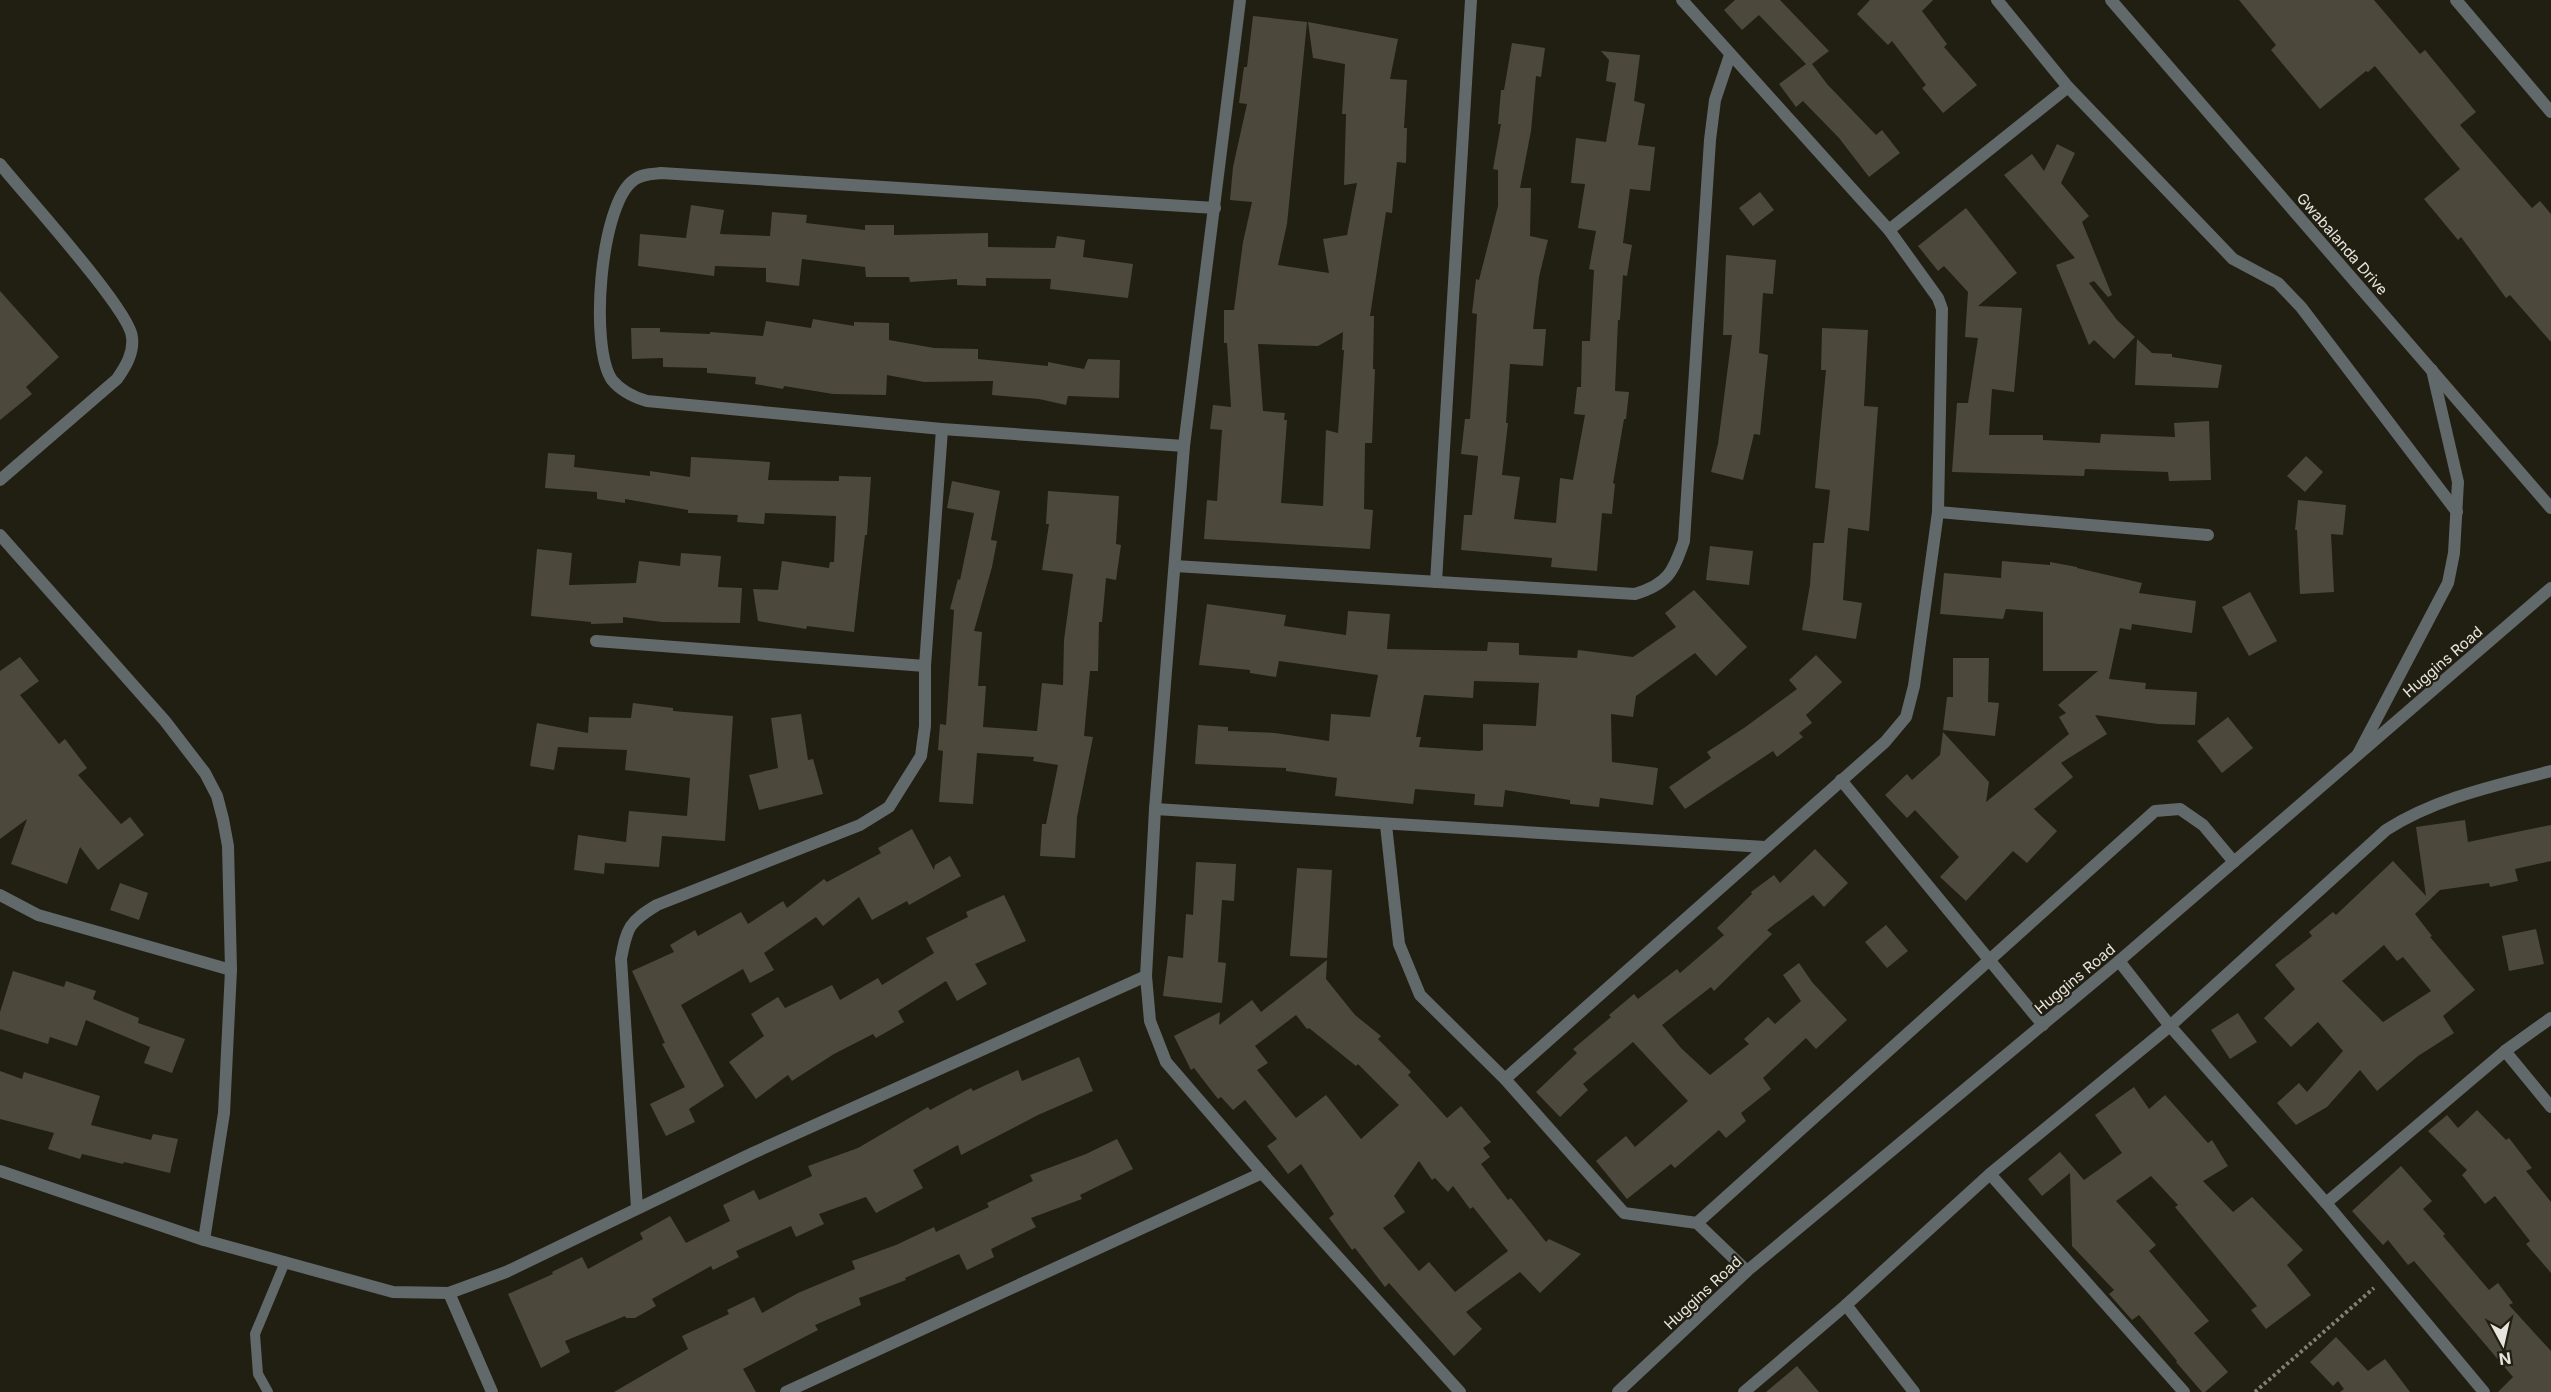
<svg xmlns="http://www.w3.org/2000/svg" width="2551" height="1392" viewBox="0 0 2551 1392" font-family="Inter,sans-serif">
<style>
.building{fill:#4c493c;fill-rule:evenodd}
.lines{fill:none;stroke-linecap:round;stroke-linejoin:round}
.path{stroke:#827f75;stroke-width:4;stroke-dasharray:3 3;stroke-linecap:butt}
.service{stroke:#61696b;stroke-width:10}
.minor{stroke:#61696b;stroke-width:12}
.tertiary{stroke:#61696b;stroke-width:12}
.labels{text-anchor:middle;stroke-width:4.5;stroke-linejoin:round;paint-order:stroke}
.street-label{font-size:15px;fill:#e6e4dc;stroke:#211e12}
</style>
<rect width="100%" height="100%" fill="#211e12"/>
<g class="building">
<polygon points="1735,0 1780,0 1829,51 1812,64 1827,84 1876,135 1882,130 1900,153 1869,177 1839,138 1803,101 1796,107 1779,84 1806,64 1759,15 1742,30 1724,10"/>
<polygon points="1870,0 1933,0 1922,11 1947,44 1944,47 1977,85 1943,113 1922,88 1926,85 1892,41 1888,45 1857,14"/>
<polygon points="2239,0 2374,0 2420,54 2425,50 2476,112 2460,125 2532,208 2540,201 2551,214 2551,342 2510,295 2506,298 2461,237 2458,240 2424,199 2460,169 2375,66 2368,72 2366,71 2320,109 2271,50 2276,45"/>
<path d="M1253,16L1307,22L1287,224L1278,265L1329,273L1323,239L1347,235L1357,183L1344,185L1346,114H1342L1345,64L1313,58L1308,22L1398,39L1390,79L1407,80L1404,128H1407L1406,163L1397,162L1392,213L1386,212L1370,316H1374L1373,369H1375L1372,443H1365L1364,509L1373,510L1370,549L1204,539L1207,500L1217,501L1222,430L1210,429L1213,405L1231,407L1227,343H1224V310H1234L1243,242L1252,202L1230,200L1233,167L1247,104L1239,103L1244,67H1247ZM1343,332L1342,350H1344L1338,433L1326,430L1323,506L1281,503L1287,420H1284L1285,413L1263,411L1258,344L1318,346Z"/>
<polygon points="1512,43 1545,48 1541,77 1536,76 1531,131 1520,188 1531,188 1530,236 1548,240 1539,277 1533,329 1546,329 1543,366 1510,364 1506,423 1508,423 1502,475 1520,477 1514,519 1556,523 1560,478 1573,480 1585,415 1574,414 1577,387 1581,387 1582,341 1590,341 1594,270 1589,269 1596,231 1578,228 1585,184 1571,183 1576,138 1606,142 1616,83 1606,81 1609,60 1601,51 1640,55 1634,101 1645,104 1638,145 1655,147 1650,191 1630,189 1623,243 1632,245 1627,276 1623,275 1620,320 1618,320 1615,391 1629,392 1626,419 1624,419 1613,483 1615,484 1612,514 1602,513 1597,571 1551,567 1552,558 1461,550 1464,515 1472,515 1478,456 1461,454 1465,419 1470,419 1473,377 1477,314 1472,313 1476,279 1479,280 1498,206 1498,170 1493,169 1501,124 1498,124 1501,90 1504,90"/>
<polygon points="2057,144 2075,153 2061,183 2089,216 2082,222 2112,295 2108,297 2094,281 2089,283 2117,320 2135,337 2114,359 2094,340 2089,345 2056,265 2075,258 2004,175 2032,154 2044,171"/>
<polygon points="1760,192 1774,210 1753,226 1739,208"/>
<polygon points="691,205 724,210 720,234 770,236 772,212 807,215 806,223 865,230 865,225 894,225 894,235 988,233 988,247 1055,248 1057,236 1085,240 1083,257 1133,264 1128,298 1050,289 1051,279 986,278 986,286 957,285 957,279 910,282 909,277 866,277 865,267 802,259 799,286 766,282 766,268 715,266 714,276 638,266 640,234 686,238"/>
<polygon points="1966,208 2017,273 1978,306 2022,308 2014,392 1992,389 1989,435 2043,435 2043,440 2100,443 2101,434 2175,437 2174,423 2209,421 2211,480 2169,481 2168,472 2085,469 2084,476 1952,472 1957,403 1968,403 1978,338 1965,337 1968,292 1944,266 1938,271 1918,246"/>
<polygon points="1726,255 1776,260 1773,294 1763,293 1759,353 1768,355 1760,435 1754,434 1743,480 1711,472 1718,444 1732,335 1723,335"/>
<polygon points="0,291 59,357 26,387 32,394 0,420"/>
<polygon points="813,319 854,326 854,322 889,323 889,340 934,348 978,349 978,359 1048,366 1048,362 1084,369 1088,359 1120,360 1119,398 1068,396 1066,405 1039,399 992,395 993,381 924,382 887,375 886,395 833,394 784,386 783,389 755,384 756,377 707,373 707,368 663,367 663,358 632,359 631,328 660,328 660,332 710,334 710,332 763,336 766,321 811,328"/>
<polygon points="1822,328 1868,330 1864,406 1878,407 1869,531 1848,528 1843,600 1862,603 1856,639 1802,630 1810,585 1813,543 1824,543 1830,490 1815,488 1826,370 1821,370"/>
<polygon points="2137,339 2152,353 2172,354 2172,357 2222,365 2218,388 2135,385"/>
<polygon points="548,453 575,455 574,467 650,476 650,471 690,477 691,457 770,462 768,480 839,481 839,476 871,477 867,535 865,535 854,632 807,626 806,629 758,621 753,589 778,590 782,561 829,568 830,562 834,562 836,516 765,513 764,524 737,522 738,515 688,513 688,510 625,499 625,503 597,499 597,492 545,488"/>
<polygon points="2306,456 2323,472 2305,492 2287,476"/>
<polygon points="952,481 1000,491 991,540 997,541 992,567 974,631 982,632 978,686 986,686 983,727 1037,731 1042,683 1063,685 1064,640 1073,574 1042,570 1049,524 1046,524 1048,491 1119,496 1116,544 1121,545 1116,580 1106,578 1102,622 1099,622 1098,671 1090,671 1084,736 1093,737 1077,817 1075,858 1040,856 1042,824 1046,824 1058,765 1033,761 1034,757 977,753 973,804 939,802 943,751 938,750 940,724 946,725 954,610 950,609 958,579 960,580 974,513 947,508"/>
<polygon points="2298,500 2346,505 2343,535 2331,534 2334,592 2300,594 2297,530 2295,530"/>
<polygon points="1710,546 1753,551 1749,585 1706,580"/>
<polygon points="537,549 572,553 569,585 636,583 639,561 680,566 681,553 721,556 718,587 742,588 740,623 662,622 623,617 623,623 591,624 591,622 531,616"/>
<polygon points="2002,561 2050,565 2050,562 2077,567 2077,568 2142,583 2139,593 2196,601 2192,633 2132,624 2131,630 2120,628 2109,679 2146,683 2145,689 2197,692 2195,725 2158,724 2095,715 2107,734 2061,763 2073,777 2034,809 2057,831 2027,863 2013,851 1966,901 1940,877 1959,857 1915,810 1907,818 1885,795 1907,774 1912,780 1940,755 1943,732 1989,782 1986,802 2069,734 2059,717 2066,713 2058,705 2098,671 2043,671 2043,612 2006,609 2003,619 1940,614 1944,573 2001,578"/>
<path d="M1694,590L1747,647L1716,676L1695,653L1636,696L1633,717L1611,714L1612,762L1658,768L1653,805L1600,798L1599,807L1570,804V800L1505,790L1503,807L1474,805L1475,794L1415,789L1413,804L1335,796L1337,778L1286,771V768L1195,764L1198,725L1228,727V731L1275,733L1329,741L1331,714L1370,717L1378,675L1279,661L1276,677L1250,673V670L1199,665L1207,604L1286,615L1284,626L1346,635L1348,611L1390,614L1387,649L1487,651L1488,642L1519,643V655L1577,658L1578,650L1633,657L1676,627L1665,613ZM1474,681L1539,683L1536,726L1483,724V750L1479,751L1419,747L1421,737H1416L1424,695L1473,698Z"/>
<polygon points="2250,592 2277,641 2249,656 2222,607"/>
<polygon points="1816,655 1842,682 1806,715 1812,723 1799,733 1803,737 1777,757 1773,751 1685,809 1669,787 1711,758 1707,752 1744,728 1797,689 1789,680"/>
<polygon points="20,657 39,681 20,695 59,744 65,739 87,768 78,775 121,824 130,817 144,835 98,870 80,847 67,884 11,864 27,819 0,839 0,671"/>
<polygon points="1953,658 1989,658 1988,702 1999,703 1995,736 1943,730 1947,697 1953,697"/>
<polygon points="633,703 673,708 673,711 733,716 725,841 662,836 659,867 605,863 604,874 574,870 578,835 626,842 629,811 687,816 690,778 625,770 627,750 558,747 554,770 530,766 537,723 588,733 589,717 631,718"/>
<polygon points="801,714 808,760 813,759 823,794 759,810 749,775 778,768 771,718"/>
<polygon points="2228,717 2253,748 2222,773 2197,741"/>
<path d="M2465,820L2468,842L2551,825V861L2515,869L2518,881L2490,887L2489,883L2440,890L2415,914L2432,936L2430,937L2475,990L2443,1016L2454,1033L2418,1056L2377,1091L2360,1070L2327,1107L2296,1125L2277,1103L2299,1083L2307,1092L2343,1051L2318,1022L2291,1047L2264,1018L2295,989L2275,965L2312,936L2309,932L2333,912L2336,915L2393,861L2426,896L2416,827ZM2384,945L2397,961L2403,957L2431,991L2383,1022L2342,981Z"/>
<polygon points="912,829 934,870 935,865 950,856 961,876 909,905 907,901 872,920 859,897 823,926 816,917 764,953 774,970 750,983 743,969 681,1005 724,1086 689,1109 695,1122 666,1136 650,1104 685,1087 662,1044 665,1043 632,971 674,952 670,945 695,930 698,936 741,912 748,924 783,901 787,908 824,879 827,882 881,853 878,848"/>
<polygon points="1815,849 1848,883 1824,907 1813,895 1767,930 1772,934 1714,991 1711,987 1662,1025 1681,1048 1710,1075 1749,1044 1744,1039 1768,1017 1775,1024 1801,1001 1783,975 1799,963 1812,982 1847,1020 1816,1049 1806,1038 1763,1078 1771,1089 1741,1113 1746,1121 1726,1138 1719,1130 1675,1168 1671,1164 1627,1199 1596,1161 1626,1136 1635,1147 1688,1101 1633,1042 1583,1084 1588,1090 1560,1117 1536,1092 1577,1053 1573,1049 1611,1017 1609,1015 1634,994 1638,999 1677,969 1680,973 1724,935 1717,928 1752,894 1751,892 1774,875 1780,883"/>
<polygon points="1196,862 1236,864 1234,901 1222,900 1218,962 1226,963 1222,1003 1163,996 1168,956 1183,958 1186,914 1193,915"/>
<polygon points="1297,868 1332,870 1327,958 1290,956"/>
<polygon points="120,883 148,893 139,920 110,910"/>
<polygon points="1004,895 1026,941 975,964 987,984 957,1001 946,981 898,1011 904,1022 876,1038 873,1034 834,1054 792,1081 788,1075 756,1099 729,1062 764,1036 751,1014 778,997 785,1008 832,985 840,1000 878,978 882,985 934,953 926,938 968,917 966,912"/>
<polygon points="1886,925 1908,951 1887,968 1865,942"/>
<polygon points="2536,929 2544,964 2509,971 2502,936"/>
<path d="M1327,960L1326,979L1355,1015L1381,1036L1378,1039L1411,1072L1408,1075L1447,1118L1461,1106L1491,1142L1483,1148L1490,1157L1481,1164L1508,1200L1511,1198L1546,1242L1549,1239L1581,1254L1540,1293L1520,1272L1466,1312L1482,1329L1454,1356L1389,1283L1385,1287L1355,1248L1352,1250L1329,1218L1334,1214L1301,1164L1288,1174L1267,1146L1277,1139L1245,1100L1233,1110L1221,1097L1218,1099L1194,1068L1191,1070L1174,1036L1220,1012L1219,1025L1252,1000L1261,1012ZM1296,1015L1307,1029L1309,1028L1356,1066L1358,1064L1399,1105L1361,1139L1326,1095L1296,1118L1257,1070L1268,1063L1255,1046ZM1419,1161L1432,1180L1435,1178L1448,1192L1453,1186L1470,1209L1473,1207L1508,1251L1455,1292L1429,1262L1419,1271L1383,1228L1405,1212L1394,1196Z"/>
<polygon points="13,971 64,987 66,981 96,991 93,999 139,1018 138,1023 185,1039 172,1073 144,1063 150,1047 86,1020 77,1046 50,1037 48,1044 0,1029 0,1012"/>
<polygon points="2238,1013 2257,1042 2230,1059 2211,1030"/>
<polygon points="1079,1057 1093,1091 1038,1115 961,1155 958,1145 913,1170 923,1188 876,1213 866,1197 819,1214 824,1224 796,1237 791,1226 736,1251 739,1257 713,1270 711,1266 652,1299 656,1306 635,1318 626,1318 625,1316 565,1341 570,1352 541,1368 508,1294 553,1274 552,1272 582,1257 588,1269 643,1239 640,1233 670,1216 686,1243 730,1221 723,1205 754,1190 759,1200 812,1176 808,1166 858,1148 928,1107 930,1110 971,1088 973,1091 1018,1070 1022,1081"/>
<polygon points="0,1071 22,1079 24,1072 100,1096 91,1125 151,1140 153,1134 178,1139 170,1173 124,1162 123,1164 82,1154 80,1159 48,1149 54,1133 0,1119"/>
<polygon points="2134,1087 2149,1109 2165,1095 2208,1143 2212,1140 2228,1166 2203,1181 2233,1212 2252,1197 2303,1250 2287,1265 2311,1295 2266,1329 2251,1310 2257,1306 2175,1207 2178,1205 2151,1176 2116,1201 2156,1245 2149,1251 2209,1321 2194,1333 2228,1372 2205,1392 2202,1392 2176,1362 2177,1361 2139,1315 2132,1320 2109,1294 2114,1290 2072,1246 2070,1173 2042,1196 2028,1179 2060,1152 2084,1180 2122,1153 2095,1115"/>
<polygon points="2477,1110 2506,1140 2509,1138 2532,1168 2526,1171 2551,1202 2551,1273 2526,1244 2530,1241 2495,1196 2485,1204 2462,1175 2467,1170 2428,1131 2447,1115 2458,1128"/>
<polygon points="1117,1139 1133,1169 1080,1195 1082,1199 1031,1218 1036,1227 991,1249 994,1257 967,1270 959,1254 905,1278 906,1280 859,1298 861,1305 815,1325 818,1330 743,1369 756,1392 614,1392 688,1349 682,1336 729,1314 727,1310 754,1297 762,1313 798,1293 855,1269 852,1261 896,1245 934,1227 936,1232 989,1207 987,1203 1033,1181 1030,1175 1086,1154"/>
<polygon points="2401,1166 2432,1201 2423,1209 2445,1234 2443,1236 2489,1290 2498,1283 2513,1303 2509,1305 2551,1351 2551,1392 2498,1392 2513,1377 2414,1261 2408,1265 2388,1240 2383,1245 2352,1211"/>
<polygon points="2336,1337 2368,1371 2385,1359 2410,1392 2340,1392 2344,1389 2338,1381 2333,1386 2310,1362"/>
<polygon points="1797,1366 1819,1392 1766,1392"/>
</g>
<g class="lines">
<polyline class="path" points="2255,1392 2374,1288"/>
<polyline class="service" points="268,1392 258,1374 255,1334 285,1262"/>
<g class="minor">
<polyline points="1240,0 1184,446 1155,809 1146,976 1150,1021 1166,1062 1262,1173 1460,1392"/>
<polyline points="1997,0 2068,87 2233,259 2278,283 2301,307 2457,512"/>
<polyline points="2456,0 2551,112"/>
<path d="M0,164C23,193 130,310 132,337C134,353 126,366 117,379L0,480"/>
<polyline points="1889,230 2068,87"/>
<path d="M1184,446L942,429L647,401C633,397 621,391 612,380C589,347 600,203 634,180C641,174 652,174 661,173L1215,208"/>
<polyline points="1938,512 2208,535"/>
<polyline points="0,535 165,721 205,773 217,796 223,819 228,846 231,970 224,1113 204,1240"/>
<path d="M1175,566L1635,594C1668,584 1673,572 1684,541L1710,140L1715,100L1730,55"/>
<polyline points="1436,582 1471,0"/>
<polyline points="596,641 925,666"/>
<polyline points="2358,754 2448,583 2454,553 2458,482 2432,370"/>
<polyline points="1841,780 2043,1025"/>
<polyline points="1155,809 1765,847"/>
<polyline points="1386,825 1399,944 1420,995 1505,1079 1624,1213 1697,1223 1747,1271"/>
<polyline points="0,895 38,915 231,970"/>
<polyline points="2119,961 2170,1026 2326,1203 2484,1392"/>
<polyline points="2505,1051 2551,1107"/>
<polyline points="1505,1079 1885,742 1906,717 1914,686 1938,512 1942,309 1938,298 1889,230 1682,0"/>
<polyline points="0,1171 204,1240 393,1292 449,1293 506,1272 753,1153 1146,976"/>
<polyline points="1990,1174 2184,1392"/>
<polyline points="2326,1203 2505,1051 2551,1018"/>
<path d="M637,1208L621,959C627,927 629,922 657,905L860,825L889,807L921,756L925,726V666L942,429"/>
<polyline points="1697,1223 2155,811 2180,809 2203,825 2234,862"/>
<polyline points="449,1293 492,1392"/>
<polyline points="1846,1305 1914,1392"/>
<polyline points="786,1392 1262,1173"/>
<path d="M1744,1392L1846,1305L1990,1174L2170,1026L2386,830C2436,798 2494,786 2551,771"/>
</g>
<g class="tertiary">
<polyline points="2111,0 2551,508"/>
<polyline points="1618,1392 1747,1271 2119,961 2551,588"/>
</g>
</g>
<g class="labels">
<g class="street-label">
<text transform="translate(2342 244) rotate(49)" y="5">Gwabalanda Drive</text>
<text transform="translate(2443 662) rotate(-41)" y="5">Huggins Road</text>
<text transform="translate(2075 979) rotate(-40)" y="5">Huggins Road</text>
<text transform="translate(1703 1293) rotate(-43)" y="5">Huggins Road</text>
</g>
</g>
<g transform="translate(2503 1344) rotate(172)" stroke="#211e12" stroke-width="4.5" paint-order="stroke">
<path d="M0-4.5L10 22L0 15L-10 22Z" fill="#e6e4dc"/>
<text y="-9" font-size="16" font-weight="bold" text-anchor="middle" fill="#e6e4dc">N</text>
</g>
</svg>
